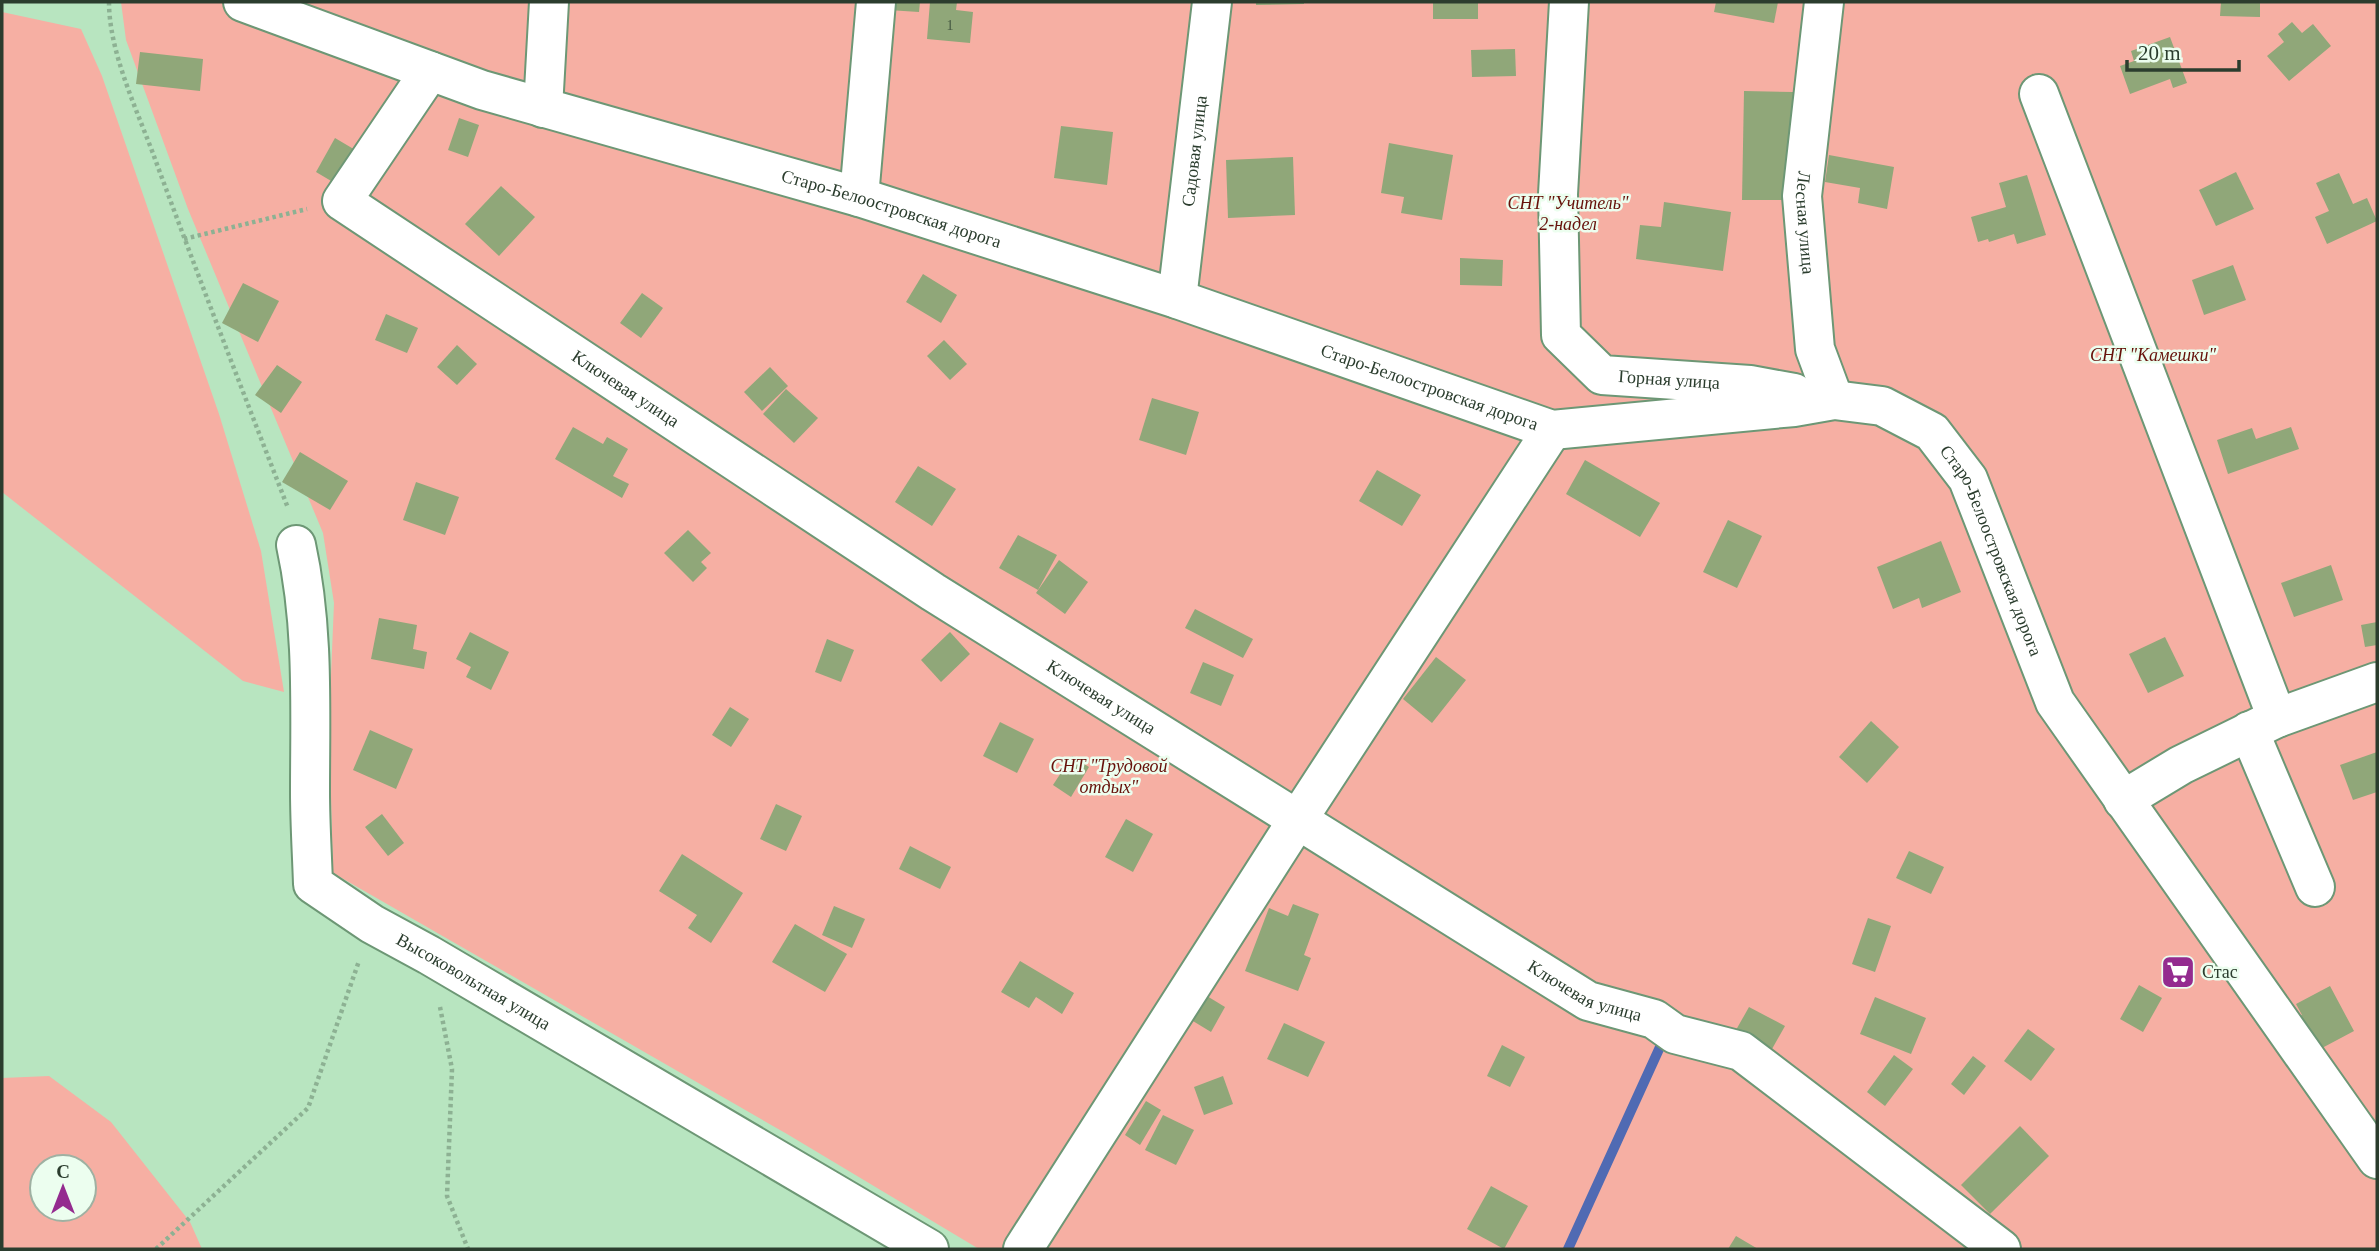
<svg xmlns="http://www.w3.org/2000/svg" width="2379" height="1251" viewBox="0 0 2379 1251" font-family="'Times New Roman',serif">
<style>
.green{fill:#f6afa3;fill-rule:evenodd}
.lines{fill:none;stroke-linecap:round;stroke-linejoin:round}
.stream{stroke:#506ab3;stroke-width:10}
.building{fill:#90a779}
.street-casing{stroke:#6d9775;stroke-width:42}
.path{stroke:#8db193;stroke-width:4.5;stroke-dasharray:3.5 3.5;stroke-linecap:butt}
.street{stroke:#fff;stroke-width:38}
.labels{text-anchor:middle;stroke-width:5;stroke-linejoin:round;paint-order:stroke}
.number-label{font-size:14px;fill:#445841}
.street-label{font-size:18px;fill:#2b3d2e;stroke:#ecfeef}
.park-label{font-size:18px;font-style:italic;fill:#66110a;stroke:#ecfeef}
.poi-label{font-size:18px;fill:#2b3d2e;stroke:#ecfeef;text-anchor:start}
</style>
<rect width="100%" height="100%" fill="#b8e5c0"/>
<g class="green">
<polygon points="121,2 2377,2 2377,1249 979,1249 787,1134 333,873 329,723 334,603 323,533 188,209 126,40"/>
<polygon points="2,12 81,29 102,76 219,414 261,551 284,692 243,681 2,492"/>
<path d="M49,1076L111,1122L190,1222L202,1249H2V1078ZM84,1167V1209H42V1167Z"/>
</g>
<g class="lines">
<polyline class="stream" points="1568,1249 1665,1036"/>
</g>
<g class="building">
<polygon points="889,2 920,2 919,12 888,10"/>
<polygon points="930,2 957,2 956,10 973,12 970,43 927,39"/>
<polygon points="1256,2 1304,2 1304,4 1256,5"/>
<rect x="1433" y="2" width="45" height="17"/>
<polygon points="1716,2 1778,2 1774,23 1714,12"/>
<polygon points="2221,2 2260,2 2260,17 2220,16"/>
<polygon points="2292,22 2302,33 2313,24 2331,46 2289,81 2267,56 2284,42 2278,34"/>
<polygon points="2170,37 2187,83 2173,88 2170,79 2130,94 2120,66 2134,61 2131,51"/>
<polygon points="1515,49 1516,76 1472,77 1471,50"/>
<polygon points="140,52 203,59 200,91 136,84"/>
<polygon points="1744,91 1793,92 1791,200 1742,200"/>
<polygon points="459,118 479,125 468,157 448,150"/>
<polygon points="1061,126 1113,132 1107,185 1054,178"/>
<polygon points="335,138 362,154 343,188 316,172"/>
<polygon points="1389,143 1453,155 1442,220 1401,213 1404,197 1381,193"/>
<polygon points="1829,155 1894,167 1887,209 1858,203 1860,188 1825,182"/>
<polygon points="1293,157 1295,215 1228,218 1226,160"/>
<polygon points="2236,172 2254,209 2216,226 2199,190"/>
<polygon points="2339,173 2353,204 2367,198 2377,221 2327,244 2315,217 2329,211 2316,183"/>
<polygon points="2027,175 2046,235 2017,244 2014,234 1989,242 1988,239 1978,242 1971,217 2006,207 1999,183"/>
<polygon points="501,186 535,217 499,256 465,224"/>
<polygon points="1664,202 1731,212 1723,271 1636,259 1640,225 1661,227"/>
<polygon points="1460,258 1503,260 1502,286 1460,285"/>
<polygon points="2233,265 2246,300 2204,315 2192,280"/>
<polygon points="923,274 957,295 941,323 906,302"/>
<polygon points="243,283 279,301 258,342 222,323"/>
<polygon points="642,293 663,308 641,338 620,323"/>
<polygon points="386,314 418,328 407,353 375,340"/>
<polygon points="944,340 967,364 950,380 927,356"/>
<polygon points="457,345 477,364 457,385 437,367"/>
<polygon points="277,365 302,382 281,413 255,395"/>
<polygon points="770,367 788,386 762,411 744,392"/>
<polygon points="786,389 818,418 794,443 763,414"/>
<polygon points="1152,398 1199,412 1186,455 1139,440"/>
<polygon points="573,427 603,444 607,437 628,449 613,476 629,484 622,498 555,459"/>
<polygon points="2291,427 2299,449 2228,474 2217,440 2252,428 2256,439"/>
<polygon points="300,452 348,481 330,510 282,482"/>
<polygon points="1585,460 1660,503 1640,537 1566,494"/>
<polygon points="918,466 956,489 932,526 895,502"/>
<polygon points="1377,470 1421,495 1402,526 1359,501"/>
<polygon points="416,482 459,497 445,535 403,520"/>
<polygon points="1728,520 1762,536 1737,588 1703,572"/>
<polygon points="688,530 711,553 701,562 707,568 693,582 664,553"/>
<polygon points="1018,535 1057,555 1038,590 999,568"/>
<polygon points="1941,541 1961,592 1922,608 1919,598 1893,609 1877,567"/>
<polygon points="1059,560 1088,582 1065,614 1036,593"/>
<polygon points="2331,565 2343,600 2294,617 2281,583"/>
<polygon points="1195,609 1253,639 1243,658 1185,628"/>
<polygon points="379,618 417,625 413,649 427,652 424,669 371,659"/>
<polygon points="2377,622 2377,645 2365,647 2361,625"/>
<polygon points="470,632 509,652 491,690 466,677 471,667 456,659"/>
<polygon points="950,632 970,654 941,682 921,660"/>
<polygon points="2165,637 2184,676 2148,693 2129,654"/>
<polygon points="827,639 854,650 841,682 815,672"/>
<polygon points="1436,657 1466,680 1432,723 1403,699"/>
<polygon points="1203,662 1234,675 1221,706 1190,693"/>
<polygon points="730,707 749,719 731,747 712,735"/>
<polygon points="1871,721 1899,747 1867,783 1839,757"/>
<polygon points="1000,722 1034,739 1017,773 983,756"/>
<polygon points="370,730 413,749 396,789 353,770"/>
<polygon points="2377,752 2377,792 2353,800 2340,765"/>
<polygon points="1072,756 1089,767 1071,797 1053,785"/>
<polygon points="776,804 802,816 786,851 760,839"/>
<polygon points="382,814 404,843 388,856 365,827"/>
<polygon points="1126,819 1153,834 1133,872 1105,857"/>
<polygon points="910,846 951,867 940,889 899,869"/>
<polygon points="1909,851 1944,867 1931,894 1896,878"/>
<polygon points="682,854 743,893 711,943 688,928 697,915 659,891"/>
<polygon points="1293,904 1319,914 1304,955 1311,958 1298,991 1245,971 1269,908 1288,916"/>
<polygon points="834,906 865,919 852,948 822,935"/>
<polygon points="1868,918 1891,926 1875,972 1852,964"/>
<polygon points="795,924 847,954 825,992 772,962"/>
<polygon points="1020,961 1074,993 1062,1014 1036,997 1029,1008 1001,992"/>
<polygon points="2139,985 2162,998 2143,1032 2120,1019"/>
<polygon points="2330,986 2354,1031 2307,1056 2289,1021 2302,1015 2296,1004"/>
<polygon points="1202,993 1225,1007 1211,1032 1188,1018"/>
<polygon points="1875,997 1926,1018 1911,1054 1860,1034"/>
<polygon points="1749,1007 1785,1026 1772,1049 1736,1030"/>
<polygon points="1284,1023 1325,1042 1308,1077 1267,1059"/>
<polygon points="2028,1029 2055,1049 2031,1081 2004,1061"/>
<polygon points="1502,1045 1525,1057 1510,1087 1487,1076"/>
<polygon points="1894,1055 1913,1069 1885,1106 1867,1092"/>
<polygon points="1973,1056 1986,1066 1964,1095 1951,1084"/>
<polygon points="1223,1076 1233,1104 1204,1115 1194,1087"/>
<polygon points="1146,1101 1161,1110 1140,1145 1125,1135"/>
<polygon points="1163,1115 1194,1130 1176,1165 1145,1150"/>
<polygon points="2020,1126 2049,1156 1990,1214 1961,1185"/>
<polygon points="1491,1186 1528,1206 1504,1249 1467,1229"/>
<polygon points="1736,1236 1758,1249 1728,1249"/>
</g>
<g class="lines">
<g class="street-casing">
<g id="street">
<path id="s1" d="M243,2L482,90L859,197L1177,299L1552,430L1794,407L1834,400L1882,406L1932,432L1968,479L2055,702L2377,1159"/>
<path id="s2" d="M1569,2L1558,194L1561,335L1602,375L1750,385L1794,393"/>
<path id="s3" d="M1824,2L1802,196L1815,349L1834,400"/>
<path id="s4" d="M430,71L342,201L933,592L1588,1001L1654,1019L1675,1034L1741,1051L2001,1249"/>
<polyline points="2039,94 2277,718"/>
<polyline points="543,108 549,2"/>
<polyline points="859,197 876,2"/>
<path id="s5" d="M1177,299L1212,2"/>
<path id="s6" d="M296,545C314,627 310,709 310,792C310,823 312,853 313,884L372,924L429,955L929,1249"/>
<polyline points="2249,731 2315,887"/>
<polyline points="2123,800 2181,765 2277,718 2377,682"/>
<polyline points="1023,1249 1298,819 1552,430"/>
</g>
</g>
<g class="path">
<path d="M109,2C109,53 138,112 155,159C198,276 243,392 288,508"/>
<polyline points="184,239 307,209"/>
<polyline points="440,1007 452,1069 447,1196 468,1249"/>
<polyline points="156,1249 308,1108 359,961"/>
</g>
<use href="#street" class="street"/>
</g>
<defs>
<g id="supermarket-square" transform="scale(1.75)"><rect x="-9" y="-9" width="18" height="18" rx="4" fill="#942b8f" stroke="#ecfeef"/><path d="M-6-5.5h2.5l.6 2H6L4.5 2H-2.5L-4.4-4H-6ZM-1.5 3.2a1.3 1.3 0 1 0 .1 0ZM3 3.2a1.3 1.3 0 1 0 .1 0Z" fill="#fff"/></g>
</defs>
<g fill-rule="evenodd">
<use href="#supermarket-square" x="2178" y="972"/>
</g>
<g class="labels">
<g class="number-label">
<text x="950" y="30">1</text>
</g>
<g class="street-label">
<text dy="6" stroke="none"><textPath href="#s5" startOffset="149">Садовая улица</textPath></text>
<text dy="6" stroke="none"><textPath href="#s1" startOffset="681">Старо-Белоостровская дорога</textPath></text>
<text dy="6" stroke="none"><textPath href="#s3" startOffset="222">Лесная улица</textPath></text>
<text dy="6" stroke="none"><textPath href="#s2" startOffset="458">Горная улица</textPath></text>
<text dy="6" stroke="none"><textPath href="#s1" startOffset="1248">Старо-Белоостровская дорога</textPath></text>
<text dy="6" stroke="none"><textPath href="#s4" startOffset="497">Ключевая улица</textPath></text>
<text dy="6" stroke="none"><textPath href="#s1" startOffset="1900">Старо-Белоостровская дорога</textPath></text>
<text dy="6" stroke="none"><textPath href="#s4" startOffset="1064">Ключевая улица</textPath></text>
<text dy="6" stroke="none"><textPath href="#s6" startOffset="528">Высоковольтная улица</textPath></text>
<text dy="6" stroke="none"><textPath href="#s4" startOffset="1631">Ключевая улица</textPath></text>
</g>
<g class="park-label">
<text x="1568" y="209">СНТ "Учитель"<tspan x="1568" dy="21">2-надел</tspan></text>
<text x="2153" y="361">СНТ "Камешки"</text>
<text x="1109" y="772">СНТ "Трудовой<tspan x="1109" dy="21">отдых"</tspan></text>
</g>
<g class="poi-label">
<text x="2202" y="978">Стас</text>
</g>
</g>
<rect width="2379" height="1251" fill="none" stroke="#2b3d2e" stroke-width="7"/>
<g transform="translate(63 1188)"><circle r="33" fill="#ecfeef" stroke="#9fb1a2" stroke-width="2"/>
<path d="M0-5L12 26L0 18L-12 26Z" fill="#942b8f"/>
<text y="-10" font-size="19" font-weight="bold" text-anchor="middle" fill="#2b3d2e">С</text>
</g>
<path d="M2127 60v10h112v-10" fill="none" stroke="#2b3d2e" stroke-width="3.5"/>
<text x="2138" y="60" font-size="21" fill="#2b3d2e" stroke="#ecfeef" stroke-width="5" paint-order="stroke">20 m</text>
</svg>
